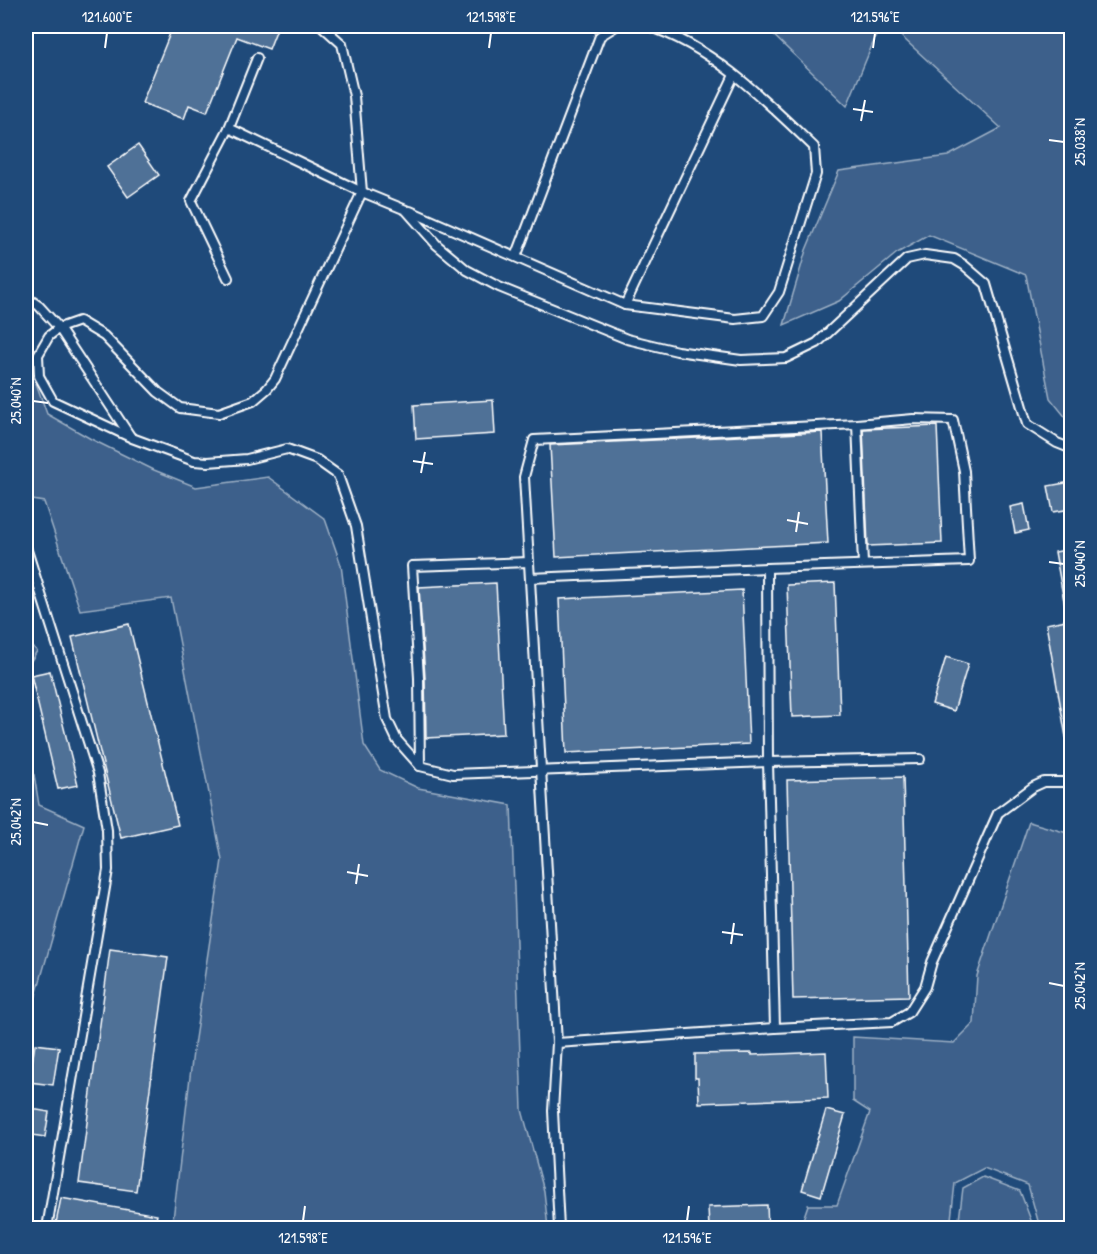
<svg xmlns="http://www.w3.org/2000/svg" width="1097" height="1254" viewBox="0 0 1097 1254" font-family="'Patrick Hand',sans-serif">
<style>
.green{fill:#3c618b;stroke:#9eb0c5;stroke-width:1.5}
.building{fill:#507197;stroke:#fff;stroke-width:1.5}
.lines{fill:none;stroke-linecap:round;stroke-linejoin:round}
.lane-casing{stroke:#fff;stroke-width:12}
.lane{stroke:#1f4a7a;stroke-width:8}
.ticks{fill:none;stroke:#fff;stroke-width:2}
.neatline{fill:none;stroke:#fff;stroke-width:2}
.ticks-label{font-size:15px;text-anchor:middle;fill:#fff}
</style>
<rect width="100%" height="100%" fill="#1f4a7a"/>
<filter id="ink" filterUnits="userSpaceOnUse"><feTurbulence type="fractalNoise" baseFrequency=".0167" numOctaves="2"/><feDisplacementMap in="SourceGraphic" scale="12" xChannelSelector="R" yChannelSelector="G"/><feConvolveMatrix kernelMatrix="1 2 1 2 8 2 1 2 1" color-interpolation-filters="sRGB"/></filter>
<g filter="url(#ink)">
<g class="green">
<polygon points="764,26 880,26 847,106"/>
<polygon points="890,26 1071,26 1071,424 1050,398 1026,275 929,235 897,253 839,301 784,325 806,250 839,171 948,156 1001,128"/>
<polygon points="26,355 47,414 91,439 154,470 196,487 268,477 325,519 341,565 364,745 380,770 418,788 511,805 522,1110 544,1191 548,1228 172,1228 193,1052 222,860 171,598 80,610 44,502 26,499"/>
<polygon points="26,640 37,651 26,669"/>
<polygon points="26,726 39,805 84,825 35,999 26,1014"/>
<polygon points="1029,822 1071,834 1071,1228 1040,1228 1028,1185 984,1168 955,1183 950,1228 800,1228 808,1205 837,1205 870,1112 853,1101 853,1037 954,1043 974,1023 977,976"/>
<polygon points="983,1177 1020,1191 1032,1223 1031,1228 958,1228 963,1188"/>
</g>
<g class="building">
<polygon points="173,26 278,26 269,49 237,37 207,112 189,105 184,119 142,103"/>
<polygon points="138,145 159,175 128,197 107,167"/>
<polygon points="493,400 495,434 416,439 414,405"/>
<polygon points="937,426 942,543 868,546 863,429"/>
<polygon points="822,432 828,543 556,557 550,445"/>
<polygon points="1071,482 1071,509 1053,512 1048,486"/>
<polygon points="1024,504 1029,530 1015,533 1010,507"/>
<polygon points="1071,549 1071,612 1066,612 1055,552"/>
<polygon points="496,583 504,734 426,738 425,678 419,587"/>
<polygon points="835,583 840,715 792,717 787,585"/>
<polygon points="742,590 749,744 566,753 559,599"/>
<polygon points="1071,619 1071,737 1066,737 1046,624"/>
<polygon points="129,624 178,825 121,838 72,637"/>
<polygon points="946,657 968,664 954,711 932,704"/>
<polygon points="50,671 78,785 58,789 31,675"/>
<polygon points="903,777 909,996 793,999 787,780"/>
<polygon points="110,949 168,957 136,1191 79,1183"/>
<polygon points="35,1044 59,1047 53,1085 29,1082"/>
<polygon points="826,1052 828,1098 699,1103 698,1078 695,1078 695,1054 752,1053 752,1055"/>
<polygon points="26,1108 49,1112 45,1137 26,1134"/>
<polygon points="826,1110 845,1115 821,1196 802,1190"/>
<polygon points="61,1198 157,1215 154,1228 55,1228"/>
<polygon points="767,1205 768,1228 709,1228 708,1207"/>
</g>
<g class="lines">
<g class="lane-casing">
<g id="lane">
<polyline points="322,26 342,44 354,96 362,192 275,379 267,389 253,401 219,413 180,408 158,392 104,336 79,321 59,328 49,336 38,355 39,376 53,401 132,438 194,461 208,462 247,459 287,449 317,460 338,475 356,526 387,719 397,740 420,766 453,774 768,762 920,759"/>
<polyline points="229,128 257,58"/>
<path d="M410,211L625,305L735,319L763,316L779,292L816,174L814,147C765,100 713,47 648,26"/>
<polyline points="516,257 600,36 616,26"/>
<polyline points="228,278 191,201 229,128 362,192 406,210 437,245 467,270 499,287 627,339 677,351 741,360 786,358 817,343 907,259 925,255 954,259 964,265 986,284 1027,424 1057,443 1072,449"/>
<polyline points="26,297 39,306 59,328 130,436"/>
<polyline points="625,305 734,75"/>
<polyline points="857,424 863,564"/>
<polyline points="26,547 98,773 107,830 108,870 47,1228"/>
<polyline points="530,578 767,568 768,762 775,1028 557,1043"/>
<polyline points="420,766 419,678 412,566 529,562"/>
<polyline points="775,1028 892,1022 909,1012 925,987 932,962 998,813 1033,787 1044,782 1072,782"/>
<polyline points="559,1228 553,1111 557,1043 524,477 534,440 857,424 913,419 953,420 964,471 969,561 767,568"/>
</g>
</g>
<use href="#lane" class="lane"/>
</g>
</g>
<path class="ticks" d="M105,48L107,33M489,48L491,33M873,48L875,33M853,109L873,112M861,121L865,100M1049,140L1064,142M33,401L48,403M413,461L433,464M421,473L425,452M787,520L808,524M796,532L799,512M1049,562L1064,564M33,822L48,825M347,872L368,876M356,884L359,864M722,932L743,935M731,944L734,923M1049,983L1064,986M303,1221L305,1206M687,1221L689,1206"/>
<rect width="1097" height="1254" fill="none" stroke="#1f4a7a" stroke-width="66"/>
<rect x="33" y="33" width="1031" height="1188" class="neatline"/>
<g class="ticks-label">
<text x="107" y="22">121.600°E</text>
<text x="491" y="22">121.598°E</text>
<text x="875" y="22">121.596°E</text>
<text transform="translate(1080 142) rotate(-90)" y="5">25.038°N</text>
<text transform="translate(16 401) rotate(-90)" y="5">25.040°N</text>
<text transform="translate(1080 564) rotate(-90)" y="5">25.040°N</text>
<text transform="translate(16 822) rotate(-90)" y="5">25.042°N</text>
<text transform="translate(1080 986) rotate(-90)" y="5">25.042°N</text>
<text x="303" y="1243">121.598°E</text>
<text x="687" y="1243">121.596°E</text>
</g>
</svg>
